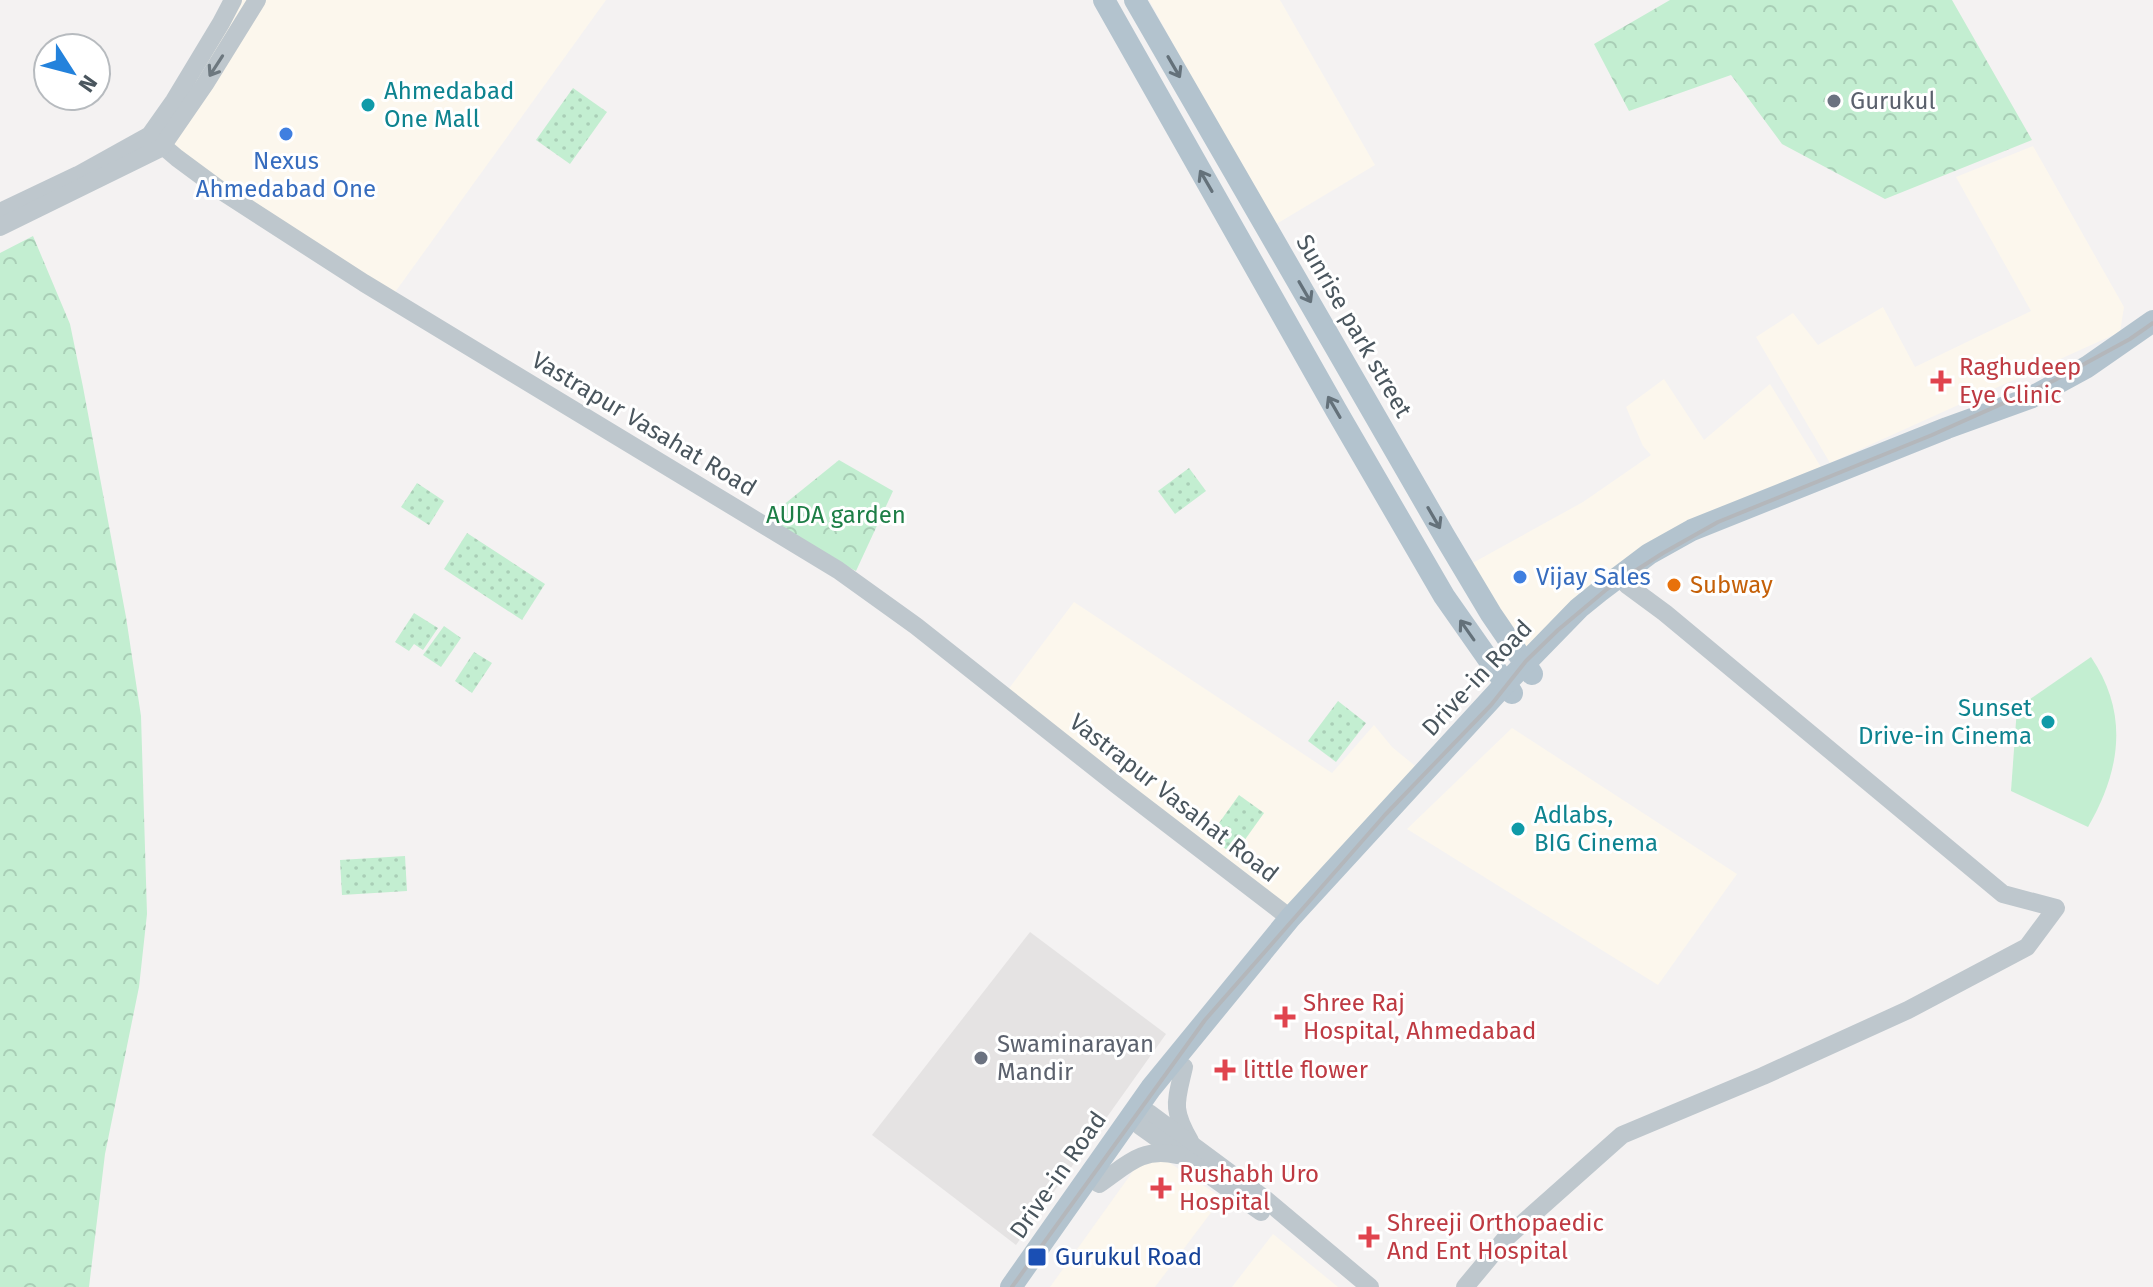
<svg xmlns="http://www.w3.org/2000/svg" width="2153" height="1287" viewBox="0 0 2153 1287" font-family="'Fira Sans',sans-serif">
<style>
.commercial{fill:#fcf7ed}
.education{fill:#e5e3e3}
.grass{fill:url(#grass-dots)}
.forest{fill:url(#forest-crowns)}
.garden{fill:#c3eed1}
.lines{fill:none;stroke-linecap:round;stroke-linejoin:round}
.minor{stroke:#bec7cd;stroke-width:18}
.major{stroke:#b3c3ce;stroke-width:22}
.rail{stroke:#b4b7bb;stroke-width:4}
.oneway{stroke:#6d787f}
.oneway2{stroke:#64717a}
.worship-dot{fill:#6b7280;stroke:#fff;stroke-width:3}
.culture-dot{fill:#0f9aa8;stroke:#fff;stroke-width:3}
.shop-dot{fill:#3f7fe0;stroke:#fff;stroke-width:3}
.health-dot{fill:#e0444e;stroke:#fff;stroke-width:3}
.food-dot{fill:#e8710a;stroke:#fff;stroke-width:3}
.transit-dot{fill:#1a4fb4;stroke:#fff;stroke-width:3}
.labels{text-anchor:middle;stroke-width:6;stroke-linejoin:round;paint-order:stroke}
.culture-label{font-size:24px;fill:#0d838f;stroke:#fff;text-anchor:start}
.worship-label{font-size:24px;fill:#5b616d;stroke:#fff;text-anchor:start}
.shop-label{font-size:24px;fill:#366cbe;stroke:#fff}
.street-label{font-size:24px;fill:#4a565e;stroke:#fff}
.health-label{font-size:24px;fill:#be3a42;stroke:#fff;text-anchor:start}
.park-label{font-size:24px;fill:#1d7e46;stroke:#fff}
.food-label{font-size:24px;fill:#c56008;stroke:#fff;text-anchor:start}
.transit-label{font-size:24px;fill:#164399;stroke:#fff;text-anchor:start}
</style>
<defs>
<pattern id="grass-dots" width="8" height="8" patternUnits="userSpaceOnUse" patternTransform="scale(2)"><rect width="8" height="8" fill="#c3eed1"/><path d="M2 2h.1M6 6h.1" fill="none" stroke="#a9ceb6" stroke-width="1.8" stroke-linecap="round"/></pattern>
<pattern id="forest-crowns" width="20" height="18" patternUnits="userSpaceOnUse" patternTransform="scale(2)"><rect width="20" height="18" fill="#c3eed1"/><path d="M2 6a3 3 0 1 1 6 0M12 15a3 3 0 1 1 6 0" fill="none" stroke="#a9ceb6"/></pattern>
</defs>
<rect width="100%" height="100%" fill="#f4f2f2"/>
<g class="commercial">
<polygon points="237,0 606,0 393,295 155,139"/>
<polygon points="1149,0 1280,0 1375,165 1273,226"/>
<polygon points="2033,146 2124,307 2120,332 1830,463 1756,337 1793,313 1818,345 1883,307 1915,367 2031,311 1956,177"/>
<polygon points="1664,379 1704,440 1770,384 1824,472 1644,547 1601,576 1561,611 1525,652 1469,565 1583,502 1651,455 1643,446 1626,407"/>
<polygon points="1074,602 1332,773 1374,725 1392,747 1420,770 1289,912 1007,691"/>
<polygon points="1512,728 1737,874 1658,985 1407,829"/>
<polygon points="1158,1155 1222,1198 1155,1287 1050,1287 1141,1160"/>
<polygon points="1273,1234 1338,1287 1232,1287"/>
</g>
<polygon class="education" points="1030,932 1166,1034 1016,1245 872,1135"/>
<g class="grass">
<polygon points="573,88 607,112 570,164 536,140"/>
<polygon points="1189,468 1206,491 1175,514 1158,491"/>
<polygon points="417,483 444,501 429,525 401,507"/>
<polygon points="467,533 545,584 522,620 444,569"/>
<polygon points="414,613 438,628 423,650 414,644 409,651 395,642"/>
<polygon points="444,626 461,638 441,667 423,655"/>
<polygon points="474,652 492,663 472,693 455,681"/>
<polygon points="1338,701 1366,723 1336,762 1308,741"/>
<polygon points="1239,795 1264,813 1234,855 1209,837"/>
<polygon points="405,856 407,891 342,895 340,860"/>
</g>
<g class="forest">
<polygon points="1670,0 1952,0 2032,140 1885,199 1782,144 1731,75 1629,111 1594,44"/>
<polygon points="33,236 70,324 83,387 126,617 141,716 147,914 139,987 105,1154 89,1287 0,1287 0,253"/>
<polygon points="839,460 893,491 856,571 761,523"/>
</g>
<path class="garden" d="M2091,657C2129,713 2121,770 2088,827L2011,791L2017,708Z"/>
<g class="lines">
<g class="minor">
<polyline points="150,135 177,158 223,192 364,283 838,570 916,626 1118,786 1290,918"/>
<polyline points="0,212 78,175 150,135 174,101 221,23 233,0"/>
<polyline points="0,227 161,148 205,84 257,0"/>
<path d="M1184,1067C1176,1102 1171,1108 1190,1141"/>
<polyline points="1149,1113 1265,1199 1370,1287"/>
<polyline points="1140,1126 1261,1212"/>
<path d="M1099,1184C1127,1165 1141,1147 1177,1155"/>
<polyline points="1465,1287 1505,1239 1622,1135 1763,1076 1908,1010 2027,947 2056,908 2003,894 1665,613 1627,585"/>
</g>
<g class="major">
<polyline points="1104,0 1336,410 1444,596 1512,693"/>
<polyline points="1135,0 1445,537 1491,614 1532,674"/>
<polyline points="1011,1287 1151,1088 1290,918 1505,684 1579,608 1600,591 1649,554 1692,530 1947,428 2030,398 2087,367 2153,321"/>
</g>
<polyline class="rail" points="1012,1287 1205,1020 1385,815 1491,705 1526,661 1558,630 1607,589 1663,553 1718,522 1932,435 2053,381 2130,339 2153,323"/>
</g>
<defs><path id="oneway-shaft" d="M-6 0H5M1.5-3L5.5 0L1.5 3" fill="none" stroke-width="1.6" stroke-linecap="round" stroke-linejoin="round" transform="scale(2)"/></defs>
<use class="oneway" href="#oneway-shaft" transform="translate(216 66) rotate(123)"/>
<g class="oneway2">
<use href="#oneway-shaft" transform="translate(1174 67) rotate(60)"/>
<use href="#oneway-shaft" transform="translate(1206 181) rotate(-120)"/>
<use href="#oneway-shaft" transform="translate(1305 292) rotate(60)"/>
<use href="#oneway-shaft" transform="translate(1334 407) rotate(-120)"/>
<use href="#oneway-shaft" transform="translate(1434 518) rotate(60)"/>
<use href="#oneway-shaft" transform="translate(1467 630) rotate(-125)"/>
</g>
<g class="worship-dot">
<circle cx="1834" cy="101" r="8"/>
<circle cx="981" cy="1058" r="8"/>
</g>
<g class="culture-dot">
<circle cx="368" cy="105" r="8"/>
<circle cx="2048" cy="722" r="8"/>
<circle cx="1518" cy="829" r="8"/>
</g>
<g class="shop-dot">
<circle cx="286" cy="134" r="8"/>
<circle cx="1520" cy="577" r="8"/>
</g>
<g class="health-dot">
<path d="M1937 369h8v8h8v8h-8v8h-8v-8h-8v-8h8z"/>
<path d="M1281 1005h8v8h8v8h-8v8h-8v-8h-8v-8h8z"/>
<path d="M1221 1058h8v8h8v8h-8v8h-8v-8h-8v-8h8z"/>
<path d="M1157 1176h8v8h8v8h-8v8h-8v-8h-8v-8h8z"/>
<path d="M1365 1225h8v8h8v8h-8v8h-8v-8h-8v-8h8z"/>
</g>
<circle class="food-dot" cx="1674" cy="585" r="8"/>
<rect class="transit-dot" x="1027" y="1247" width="20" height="20" rx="4"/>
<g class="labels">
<g class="culture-label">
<text x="384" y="99">Ahmedabad<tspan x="384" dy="28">One Mall</tspan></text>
<text x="2032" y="716" text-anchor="end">Sunset<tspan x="2032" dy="28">Drive-in Cinema</tspan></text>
<text x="1534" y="823">Adlabs,<tspan x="1534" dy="28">BIG Cinema</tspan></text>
</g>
<g class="worship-label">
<text x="1850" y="109">Gurukul</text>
<text x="997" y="1052">Swaminarayan<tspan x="997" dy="28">Mandir</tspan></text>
</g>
<g class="shop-label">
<text x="286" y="169">Nexus<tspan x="286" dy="28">Ahmedabad One</tspan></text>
<text x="1536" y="585" text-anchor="start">Vijay Sales</text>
</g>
<g class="street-label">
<text transform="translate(1354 326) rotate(60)" y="8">Sunrise park street</text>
<text transform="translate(644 424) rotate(31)" y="8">Vastrapur Vasahat Road</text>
<text transform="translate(1477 678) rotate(-47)" y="8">Drive-in Road</text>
<text transform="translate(1174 798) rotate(38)" y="8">Vastrapur Vasahat Road</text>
<text transform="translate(1058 1175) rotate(-55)" y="8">Drive-in Road</text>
</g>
<g class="health-label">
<text x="1959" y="375">Raghudeep<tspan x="1959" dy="28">Eye Clinic</tspan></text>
<text x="1303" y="1011">Shree Raj<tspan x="1303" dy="28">Hospital, Ahmedabad</tspan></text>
<text x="1243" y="1078">little flower</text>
<text x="1179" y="1182">Rushabh Uro<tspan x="1179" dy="28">Hospital</tspan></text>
<text x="1387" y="1231">Shreeji Orthopaedic<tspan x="1387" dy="28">And Ent Hospital</tspan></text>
</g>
<g class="park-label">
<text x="836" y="523">AUDA garden</text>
</g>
<g class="food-label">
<text x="1690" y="593">Subway</text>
</g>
<g class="transit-label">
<text x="1055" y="1265">Gurukul Road</text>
</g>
</g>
<g transform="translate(72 72) rotate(126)"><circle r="38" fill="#ffffff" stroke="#b7bbbf" stroke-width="2"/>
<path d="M0-6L14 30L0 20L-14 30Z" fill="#2382dc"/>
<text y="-12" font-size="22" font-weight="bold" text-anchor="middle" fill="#4a565e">N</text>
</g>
</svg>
